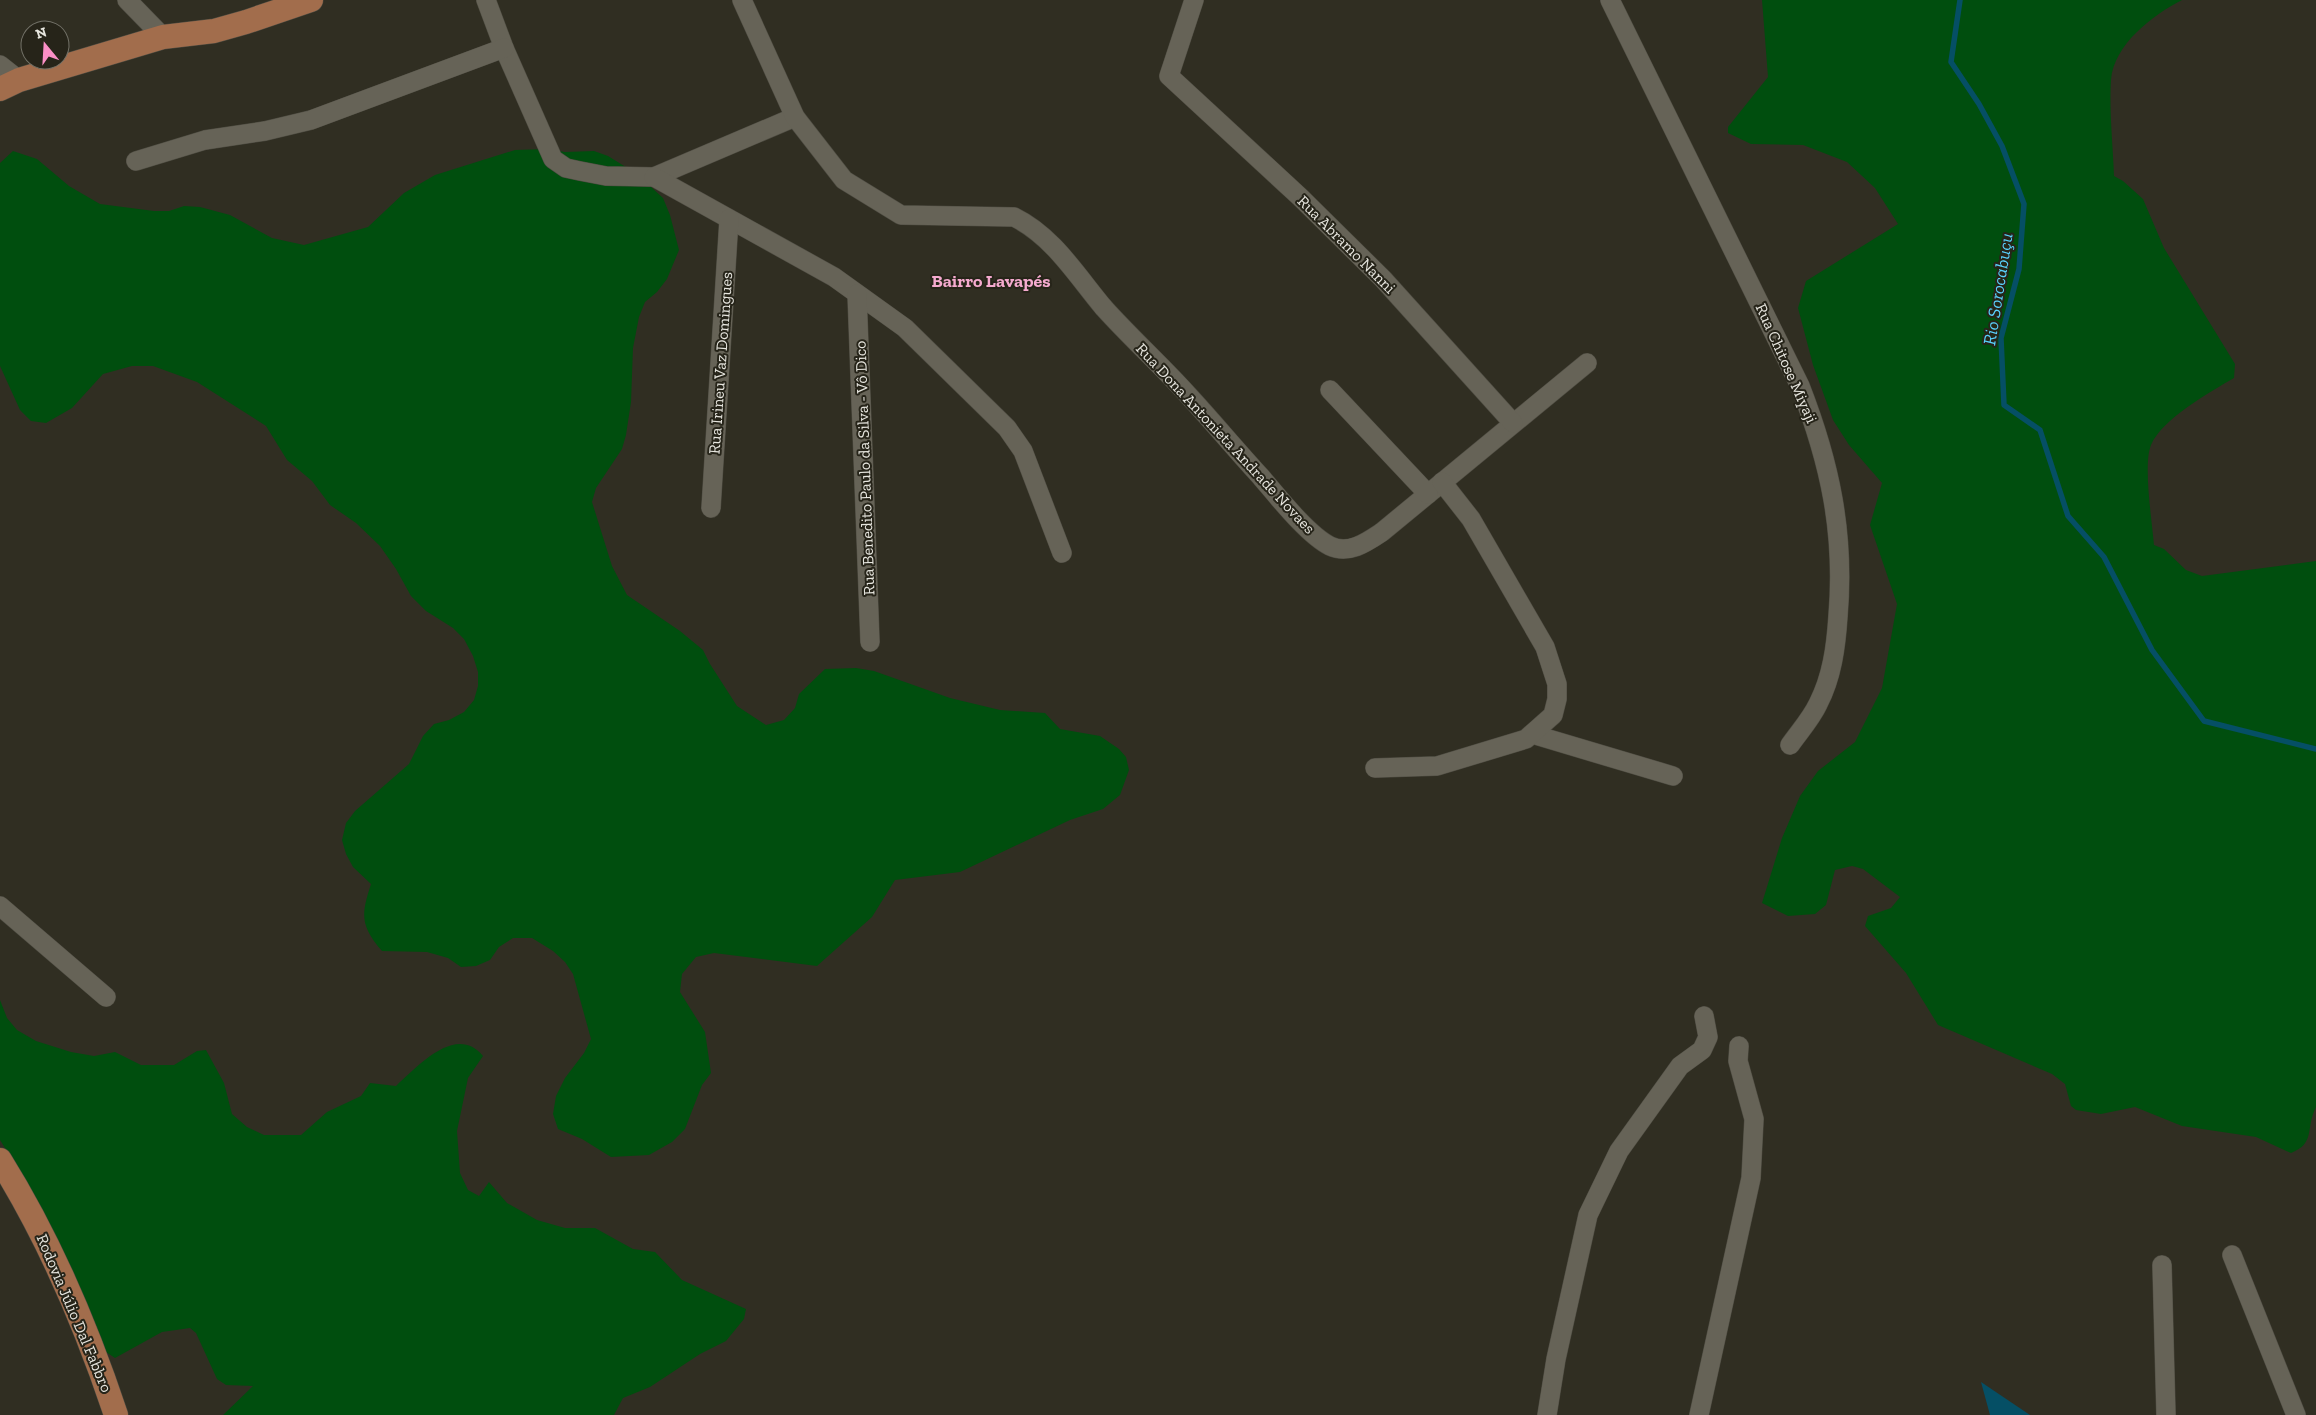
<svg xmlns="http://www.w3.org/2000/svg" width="2316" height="1415" viewBox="0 0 2316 1415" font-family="'Zilla Slab',serif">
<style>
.green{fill:#004e0e}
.water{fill:#054f65}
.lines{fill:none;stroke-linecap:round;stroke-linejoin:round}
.stream{stroke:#054f65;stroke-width:5.5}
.minor-casing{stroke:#4e4c42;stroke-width:20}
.major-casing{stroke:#4e4c42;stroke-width:25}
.minor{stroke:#666357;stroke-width:19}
.major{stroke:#a26d4c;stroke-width:24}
.labels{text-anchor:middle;stroke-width:4;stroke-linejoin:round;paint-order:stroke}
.street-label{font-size:16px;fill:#e7e6df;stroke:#262419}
.neighbourhood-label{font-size:18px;font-weight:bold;fill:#f5aacf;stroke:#262419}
.water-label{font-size:18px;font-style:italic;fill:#59d1fc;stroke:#262419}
</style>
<rect width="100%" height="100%" fill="#302e22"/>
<g class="green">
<path d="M1762,0H2182C2153,15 2114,44 2111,80C2109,110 2113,146 2114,176L2123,181L2143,199L2164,248L2235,364L2234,378C2210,392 2162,419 2151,445C2143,465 2152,521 2154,545L2164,549L2186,570L2202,576L2316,561V1107C2305,1129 2316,1143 2291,1153L2256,1137L2182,1126L2135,1107L2101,1114L2076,1110L2071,1106L2065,1084L2052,1074L1938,1025L1906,973L1865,926L1868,916L1891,908L1900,897L1863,869L1852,866L1835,870L1826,905L1815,914L1788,916L1762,903L1782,838L1800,796L1818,771L1855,742L1882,688L1897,604L1870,525L1882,483L1849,445L1833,420L1813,365L1798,308L1806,281L1898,224L1875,188L1847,162L1803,145L1751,144L1728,133V127L1768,77Z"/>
<path d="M547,149L565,152L594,151L608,156L637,174L663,198L670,215L679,250L667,279L657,292L645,302L639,317L633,348L631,402L626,435L622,449L596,488L592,502L612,566L627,595L680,631L703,650L710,664L737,706L766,725L784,720L795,708L799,694L825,669L856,668L874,671L950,698L1000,710L1045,713L1060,729L1100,736L1119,749L1126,757L1129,770L1120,795L1103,809L1070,820L960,872L895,880L872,917L817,966L714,953L696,957L682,974L680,992L705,1032L711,1073L702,1085L685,1129L672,1142L649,1155L611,1157L582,1139L558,1129L553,1114L556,1096L565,1078L584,1053L591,1039L573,974L565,962L553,951L532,938H513L499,947L490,960L476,966L461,967L448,958L427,952L382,951C360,925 361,915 371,884L353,867L346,854L342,840L346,823L355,811L409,764L423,736L434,724L449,720L464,712L474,700L478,686V672L473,656L464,639L453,628L426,611L411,596L396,569L380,546L356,523L330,505L312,481L287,460L266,426L197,382L153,366H132L103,374L72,408L46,423L31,421L20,410L0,366V163L13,151L37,159L69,186L100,204L154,211H169L184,206L200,207L230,215L272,238L304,245L368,227L404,193L435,175L515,150Z"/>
<path d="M0,1000L7,1018L17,1030L36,1041L71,1052L94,1056L115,1052L141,1065H174L197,1051L206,1050L224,1083L232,1114L247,1127L264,1135H301L327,1112L361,1096L370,1083L396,1086C417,1067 456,1023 483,1056L468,1078L457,1131L460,1173L468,1190L479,1196L489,1182L507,1203L537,1220L565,1228H595L633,1249L655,1252L682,1280L746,1309L744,1319L726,1341L700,1354L650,1387L623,1398L614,1415H223L253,1386L226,1385L217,1379L196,1333L190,1328L162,1332L115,1358L106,1352L67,1284L15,1164L0,1140Z"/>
</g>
<polygon class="water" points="1981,1382 2030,1415 1990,1415"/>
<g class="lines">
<polyline class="stream" points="1960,0 1951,62 1979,104 2002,146 2024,204 2019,269 2001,338 2004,405 2040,430 2068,516 2104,557 2152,650 2204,721 2316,749"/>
<g class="minor-casing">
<g id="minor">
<polyline points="127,0 163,37"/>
<polyline points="486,0 504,48 553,159 566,168 580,171 606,176 654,177 795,117"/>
<path d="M742,0L795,117L844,180L901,215L1014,217C1053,236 1077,276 1104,308C1131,338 1161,365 1188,395C1213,422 1236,450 1261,477C1278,497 1308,535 1330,546C1349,555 1367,542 1382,532L1587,363"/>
<polyline points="1194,0 1169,76 1300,197 1383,279 1513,423"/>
<path d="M1610,0L1800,386C1830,463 1845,533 1838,616C1836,647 1832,677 1818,704C1811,719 1799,732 1790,745"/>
<polyline points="0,65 19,80"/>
<polyline points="136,161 205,140 265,131 311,120 504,48"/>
<polyline points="654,177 834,277 905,328 1007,428 1023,451 1062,553"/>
<polyline points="857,294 870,642"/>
<polyline points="1330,390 1428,494"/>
<polyline points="711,508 729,219"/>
<polyline points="1532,734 1673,776"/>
<polyline points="1375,768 1437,766 1526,739 1553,715 1557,699 1557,684 1545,647 1471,519 1442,482"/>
<polyline points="0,906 106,997"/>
<polyline points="2232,1255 2296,1415"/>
<polyline points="2162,1265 2166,1415"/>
<polyline points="1547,1415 1556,1359 1588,1215 1619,1151 1680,1066 1702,1050 1708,1037 1704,1016"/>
<polyline points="1699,1415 1751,1178 1754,1119 1738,1061 1739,1046"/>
</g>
</g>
<g class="major-casing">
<g id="major">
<polyline points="0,89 19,80 163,37 214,31 246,22 311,0"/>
<path d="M0,1160C50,1240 86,1325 116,1415"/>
</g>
</g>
<use href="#minor" class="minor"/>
<use href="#major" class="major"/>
</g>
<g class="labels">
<g class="street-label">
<text transform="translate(1347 244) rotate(45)" y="6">Rua Abramo Nanni</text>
<text transform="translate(720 363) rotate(-86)" y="6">Rua Irineu Vaz Domingues</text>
<text transform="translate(1787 363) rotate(66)" y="6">Rua Chitose Miyaji</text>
<text transform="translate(1226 438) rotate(47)" y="6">Rua Dona Antonieta Andrade Novaes</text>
<text transform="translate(864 468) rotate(-92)" y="6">Rua Benedito Paulo da Silva - Vô Dico</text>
<text transform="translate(75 1313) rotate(67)" y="6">Rodovia Júlio Dal Fabbro</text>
</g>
<g class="neighbourhood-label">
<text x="991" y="287">Bairro Lavapés</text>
</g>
<g class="water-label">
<text transform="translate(1998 289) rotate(-81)" y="6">Rio Sorocabuçu</text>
</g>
</g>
<g transform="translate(45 45) rotate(342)"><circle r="24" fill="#262419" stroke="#737268"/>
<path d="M0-4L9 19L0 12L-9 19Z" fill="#fa8fc6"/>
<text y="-8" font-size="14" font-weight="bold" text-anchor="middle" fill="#e7e6df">N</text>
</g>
</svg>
